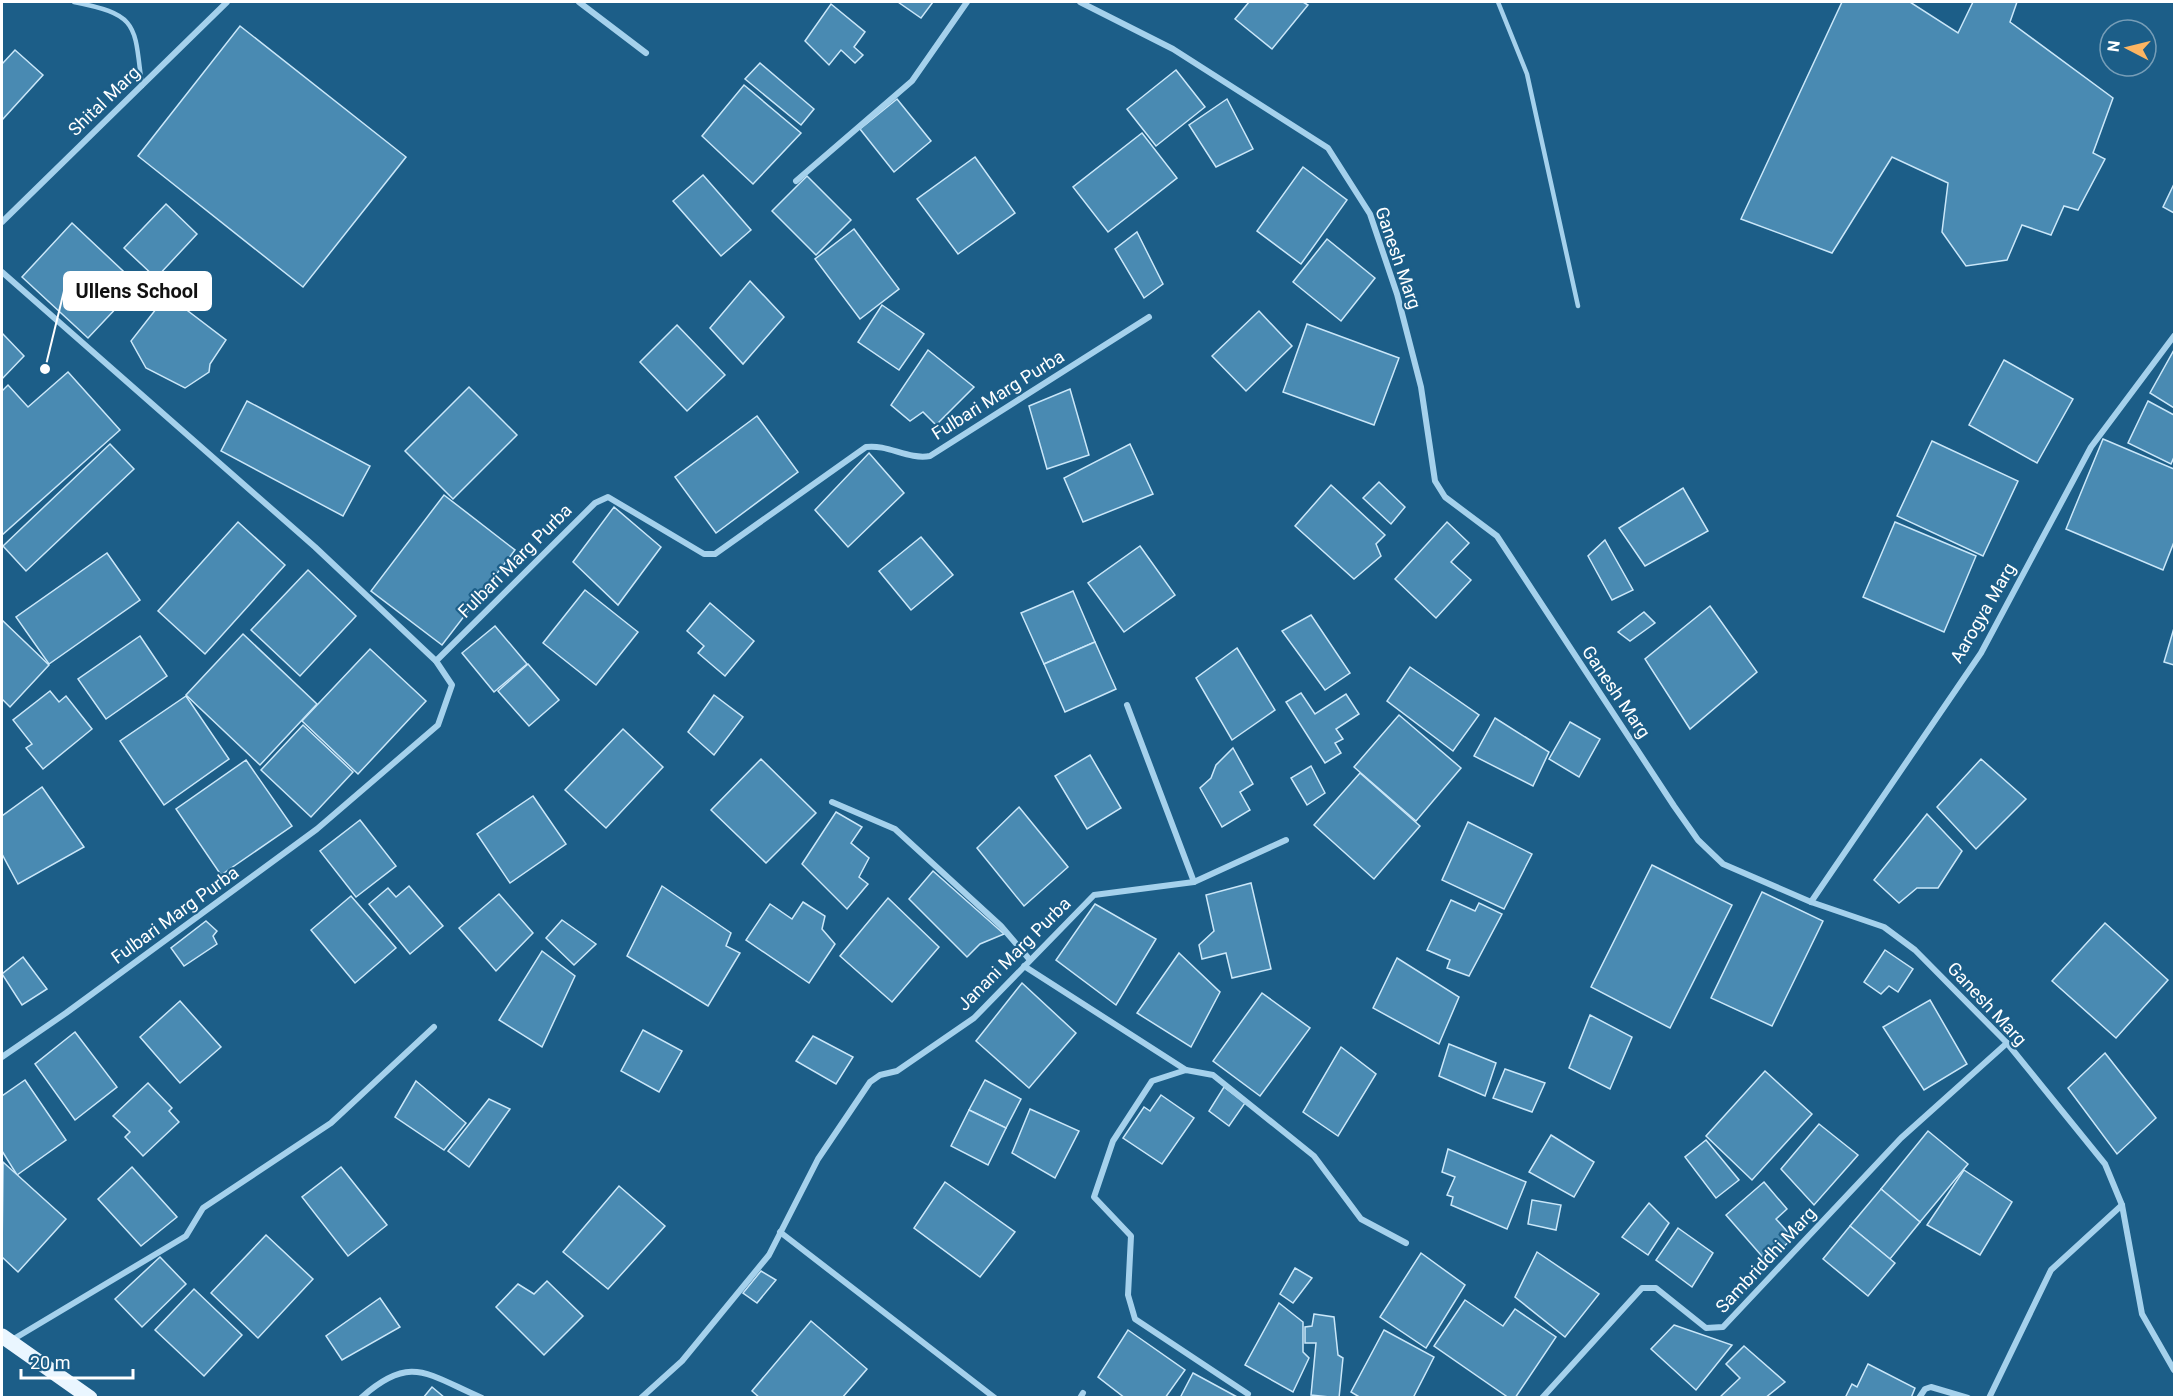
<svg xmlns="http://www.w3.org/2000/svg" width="2176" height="1399" viewBox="0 0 2176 1399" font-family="Roboto,sans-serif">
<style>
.building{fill:#498ab2;stroke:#cae7f9;stroke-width:1.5}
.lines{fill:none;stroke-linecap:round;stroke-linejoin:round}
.service{stroke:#a5d1ec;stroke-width:4.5}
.minor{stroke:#a5d1ec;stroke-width:6}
.primary{stroke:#eaf6ff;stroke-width:15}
.labels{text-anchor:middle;stroke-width:4.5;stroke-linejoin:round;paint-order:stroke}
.street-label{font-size:18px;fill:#fff;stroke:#1c5e88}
.leader{fill:none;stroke:#fff;stroke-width:2}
.callout-dot{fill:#fff;stroke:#1c5e88;stroke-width:2}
.callout{fill:#fff;stroke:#fff;stroke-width:2}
.callout-label{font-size:20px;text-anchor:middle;font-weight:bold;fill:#111}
</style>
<rect width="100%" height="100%" fill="#1c5e88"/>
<g class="building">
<polygon points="898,2 933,2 921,18"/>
<polygon points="1249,2 1303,2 1308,5 1272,49 1235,19"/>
<polygon points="1842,2 1910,2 1958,33 1973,2 2017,2 2010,22 2113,98 2093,153 2105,159 2078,210 2064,206 2051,235 2022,225 2007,260 1966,266 1942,232 1948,183 1892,157 1832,253 1741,219"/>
<polygon points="831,4 865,32 854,47 863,55 855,63 841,50 829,65 805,41"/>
<polygon points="240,26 406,157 303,287 138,156"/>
<polygon points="15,50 43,75 2,120 2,64"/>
<polygon points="760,63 814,109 801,125 745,79"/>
<polygon points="1176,70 1205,107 1156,146 1127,109"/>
<polygon points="744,85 801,133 753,184 702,136"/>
<polygon points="897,99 931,141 894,172 860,129"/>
<polygon points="1227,99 1253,149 1216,167 1189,125"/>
<polygon points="1142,133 1177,178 1108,232 1073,187"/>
<polygon points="975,157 1015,213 958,254 917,199"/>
<polygon points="1303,167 1347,200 1301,264 1257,231"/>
<polygon points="703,175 751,230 721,256 673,201"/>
<polygon points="807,176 851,220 816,255 772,211"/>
<polygon points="2174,184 2174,213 2163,207"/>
<polygon points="166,204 197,234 156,278 124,248"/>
<polygon points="72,223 138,285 88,338 22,277"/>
<polygon points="854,229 899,289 860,319 815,259"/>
<polygon points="1137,232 1163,284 1144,298 1115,249"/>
<polygon points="1327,239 1375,278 1341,321 1293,282"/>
<polygon points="750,281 784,317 743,364 710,328"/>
<polygon points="167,295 226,340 210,364 209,372 185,388 146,368 131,341"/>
<polygon points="882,305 924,334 899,370 858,342"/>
<polygon points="1259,311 1292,346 1246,391 1212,356"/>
<polygon points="1307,324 1399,358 1374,425 1283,392"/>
<polygon points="677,325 725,375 687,411 640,362"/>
<polygon points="2,333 24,356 2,379"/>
<polygon points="928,350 974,387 936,425 923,412 910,421 891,405"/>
<polygon points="2174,350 2174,408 2150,393"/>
<polygon points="2004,360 2073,399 2037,463 1969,425"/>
<polygon points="68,372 120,430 2,535 2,391 8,385 28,407"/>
<polygon points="469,387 517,435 453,499 405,451"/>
<polygon points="1070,389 1089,455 1047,469 1029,406"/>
<polygon points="247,401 370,466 343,516 221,451"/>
<polygon points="2148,401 2174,415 2174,457 2171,464 2128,443"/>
<polygon points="757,416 798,472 716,533 675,477"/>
<polygon points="2103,439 2174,469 2174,542 2163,570 2066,529"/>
<polygon points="1932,441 2018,481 1983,556 1897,516"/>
<polygon points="110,444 134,469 26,571 3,546"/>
<polygon points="1130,444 1153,494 1083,522 1064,478"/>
<polygon points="869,453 904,493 848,547 815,510"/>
<polygon points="1379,482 1405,507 1391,524 1363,498"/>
<polygon points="1331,485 1385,535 1376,544 1381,556 1354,579 1295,526"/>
<polygon points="1683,488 1708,531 1645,566 1619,528"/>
<polygon points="444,495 515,550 442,645 371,591"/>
<polygon points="614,507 661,547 618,605 573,562"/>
<polygon points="238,522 285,565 205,654 158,611"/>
<polygon points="1447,522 1469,543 1451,562 1471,580 1436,618 1395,579"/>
<polygon points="1895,522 1976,556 1944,632 1863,597"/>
<polygon points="921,537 953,575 911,610 879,571"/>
<polygon points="1605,540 1633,590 1612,600 1588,556"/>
<polygon points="1140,546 1175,595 1124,632 1088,583"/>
<polygon points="107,553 140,600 49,664 16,617"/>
<polygon points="308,570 356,616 300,676 251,630"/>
<polygon points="585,590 638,632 596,685 543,643"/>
<polygon points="1073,591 1095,642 1044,664 1021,613"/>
<polygon points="710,603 754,641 725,676 698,653 704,646 687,631"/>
<polygon points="1710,606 1757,672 1690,729 1645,659"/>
<polygon points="1644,612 1655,623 1630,641 1618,632"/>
<polygon points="1311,615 1350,673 1325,690 1282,631"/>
<polygon points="2,620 49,665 10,707 2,699"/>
<polygon points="495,626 527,664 494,692 462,653"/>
<polygon points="2174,628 2174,665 2164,662"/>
<polygon points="243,634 317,704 260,765 186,695"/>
<polygon points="140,636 167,676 106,719 78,679"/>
<polygon points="1095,642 1116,689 1065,712 1044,664"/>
<polygon points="1237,648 1275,710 1232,740 1196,678"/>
<polygon points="370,649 426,701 358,774 302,721"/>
<polygon points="528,664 559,700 529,726 498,691"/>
<polygon points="1410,667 1479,715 1453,751 1387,701"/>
<polygon points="50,691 59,702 66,696 92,729 43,769 26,748 32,744 13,720"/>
<polygon points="1301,693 1315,714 1346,694 1359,714 1336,729 1343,739 1335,743 1341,753 1325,763 1286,702"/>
<polygon points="714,695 743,717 714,755 688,732"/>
<polygon points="186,696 229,759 164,805 120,741"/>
<polygon points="1399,715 1461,768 1416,821 1354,767"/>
<polygon points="1495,718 1549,752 1533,786 1474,756"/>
<polygon points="1570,722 1600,739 1579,777 1549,759"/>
<polygon points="303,725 353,772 311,817 261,770"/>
<polygon points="623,729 663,767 606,828 565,790"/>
<polygon points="1233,748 1253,784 1240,792 1250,810 1222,827 1200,788 1211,778 1216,765"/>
<polygon points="1090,755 1121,808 1087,829 1055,776"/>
<polygon points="761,759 816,813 766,863 711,810"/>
<polygon points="1981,759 2026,799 1976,849 1937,807"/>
<polygon points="246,760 292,826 221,875 176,809"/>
<polygon points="1311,766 1325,793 1307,805 1291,778"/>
<polygon points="1360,773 1420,826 1374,879 1314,825"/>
<polygon points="42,787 84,847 18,884 2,854 2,816"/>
<polygon points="533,796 566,844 510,883 477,834"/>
<polygon points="1019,807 1068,867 1024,906 977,848"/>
<polygon points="836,812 862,827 851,843 869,858 859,877 868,884 847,909 802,864"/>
<polygon points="1927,814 1962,851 1938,888 1917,888 1899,903 1874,880"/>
<polygon points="360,820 396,866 356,897 320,851"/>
<polygon points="1468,822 1532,854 1504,909 1442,880"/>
<polygon points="1652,865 1732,905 1670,1028 1591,987"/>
<polygon points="933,871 1004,934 980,944 967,957 909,899"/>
<polygon points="1251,883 1271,969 1232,978 1226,953 1202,959 1199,945 1214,931 1206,895"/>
<polygon points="409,886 443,926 410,954 369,904 388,888 396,897"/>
<polygon points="662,886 731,933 726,946 740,953 708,1006 627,956"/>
<polygon points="1762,892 1823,921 1772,1026 1711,998"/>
<polygon points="499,894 533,933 496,971 459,928"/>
<polygon points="351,896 396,948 355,983 311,930"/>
<polygon points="888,898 939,947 892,1002 840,956"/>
<polygon points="1451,900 1475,911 1479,903 1502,914 1469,976 1447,968 1450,960 1427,950"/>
<polygon points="803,902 825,916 822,929 835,944 809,983 746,940 770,904 792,919"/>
<polygon points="1095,904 1156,939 1116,1005 1056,960"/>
<polygon points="562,920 596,944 574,965 546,938"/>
<polygon points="206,921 217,931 213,936 217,944 184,966 171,948"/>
<polygon points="2105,923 2168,980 2116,1038 2052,981"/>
<polygon points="1885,950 1913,969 1898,992 1889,986 1881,994 1864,982"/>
<polygon points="542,951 575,976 542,1047 499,1020"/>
<polygon points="1179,953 1220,992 1191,1047 1137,1013"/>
<polygon points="23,957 47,989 22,1005 2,974"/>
<polygon points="1397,958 1459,997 1439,1044 1373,1008"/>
<polygon points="1022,983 1076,1033 1029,1088 976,1041"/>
<polygon points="1262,993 1310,1028 1260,1096 1213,1061"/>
<polygon points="1930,1000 1967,1064 1924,1090 1883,1027"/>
<polygon points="180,1001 221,1047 180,1083 140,1037"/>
<polygon points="1590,1015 1632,1037 1610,1089 1569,1068"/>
<polygon points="643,1030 682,1051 659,1092 621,1071"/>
<polygon points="75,1032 117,1087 75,1120 35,1064"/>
<polygon points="813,1036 853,1057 836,1084 796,1061"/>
<polygon points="1449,1044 1496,1063 1485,1096 1439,1076"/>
<polygon points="1341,1047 1376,1074 1338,1136 1303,1112"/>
<polygon points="2105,1053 2156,1118 2117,1154 2068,1088"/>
<polygon points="1505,1069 1545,1083 1532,1112 1493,1098"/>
<polygon points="1765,1071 1812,1114 1752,1180 1706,1136"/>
<polygon points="25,1080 66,1140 17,1175 2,1151 2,1096"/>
<polygon points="985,1080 1021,1099 1006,1128 969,1110"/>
<polygon points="416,1081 466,1123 444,1150 395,1117"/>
<polygon points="148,1083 172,1108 169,1111 179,1122 143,1156 125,1137 130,1132 113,1116"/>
<polygon points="1224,1087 1245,1103 1229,1126 1209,1111"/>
<polygon points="1161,1095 1194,1118 1162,1164 1123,1138 1144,1107 1150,1111"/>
<polygon points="489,1099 510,1109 469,1167 448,1151"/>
<polygon points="1030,1109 1079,1131 1055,1178 1012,1153"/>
<polygon points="969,1110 1006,1128 988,1165 951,1146"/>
<polygon points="1819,1124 1858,1155 1814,1205 1781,1169"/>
<polygon points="1928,1131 1968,1164 1920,1222 1881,1189"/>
<polygon points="1551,1135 1594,1162 1574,1197 1529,1172"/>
<polygon points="1706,1140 1739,1180 1716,1198 1685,1157"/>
<polygon points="1448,1149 1526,1182 1507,1229 1451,1205 1453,1197 1447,1195 1455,1177 1442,1172"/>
<polygon points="3,1162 66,1219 18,1272 2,1257"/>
<polygon points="132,1167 177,1217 141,1246 98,1199"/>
<polygon points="341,1167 387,1225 348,1256 302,1197"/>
<polygon points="1964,1170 2012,1202 1980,1255 1927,1225"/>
<polygon points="945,1182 1015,1232 980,1277 914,1228"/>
<polygon points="1764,1182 1787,1209 1776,1219 1793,1238 1767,1262 1726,1215"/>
<polygon points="619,1186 665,1226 608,1289 563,1252"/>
<polygon points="1881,1189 1920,1222 1890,1259 1850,1226"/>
<polygon points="1532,1200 1561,1205 1556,1230 1528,1224"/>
<polygon points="1649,1203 1669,1223 1648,1255 1622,1237"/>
<polygon points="1850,1226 1895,1263 1868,1296 1823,1259"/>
<polygon points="1678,1228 1713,1253 1692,1287 1656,1260"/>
<polygon points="266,1235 313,1279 258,1338 211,1293"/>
<polygon points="1537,1252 1599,1294 1565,1337 1515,1297"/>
<polygon points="1421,1253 1465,1285 1426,1348 1380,1317"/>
<polygon points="160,1257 186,1284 142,1327 115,1299"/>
<polygon points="1295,1268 1312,1278 1293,1303 1280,1294"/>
<polygon points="761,1271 776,1280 757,1303 743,1293"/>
<polygon points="547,1281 583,1316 544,1355 496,1307 518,1284 534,1294"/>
<polygon points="194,1289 242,1335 204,1376 155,1330"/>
<polygon points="380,1298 400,1327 342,1360 326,1336"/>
<polygon points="1465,1300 1503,1326 1515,1309 1556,1337 1515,1398 1509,1398 1434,1346"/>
<polygon points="1279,1303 1303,1322 1303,1352 1309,1358 1293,1392 1245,1365"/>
<polygon points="1314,1314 1334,1317 1338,1355 1343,1358 1339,1398 1311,1395 1316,1343 1305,1343 1305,1327 1312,1326"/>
<polygon points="811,1321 867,1369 842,1398 760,1398 752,1391"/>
<polygon points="1674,1325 1732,1345 1696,1390 1651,1349"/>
<polygon points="1128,1330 1185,1370 1165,1398 1125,1398 1098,1377"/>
<polygon points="1384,1330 1434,1357 1413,1398 1361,1398 1351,1392"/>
<polygon points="1744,1346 1785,1382 1765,1398 1719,1398 1740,1378 1726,1364"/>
<polygon points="1868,1364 1915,1388 1911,1398 1845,1398 1852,1384 1857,1387"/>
<polygon points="1193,1373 1239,1398 1180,1398"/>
<polygon points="432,1387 445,1398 423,1398"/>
</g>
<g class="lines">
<g class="service">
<path d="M74,2C140,15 134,25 142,86"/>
<polyline points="1498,2 1527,74 1578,306"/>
</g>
<g class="minor">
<polyline points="579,2 646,53"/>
<polyline points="1080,2 1173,49 1328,148 1370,214 1397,294 1421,387 1435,481 1445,497 1497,536 1674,806 1698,840 1723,864 1811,902 1884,927 1915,950 2007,1043 2105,1164 2122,1205 2142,1314 2174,1370"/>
<polyline points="796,181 912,81 967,2"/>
<polyline points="2,222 227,2"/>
<polyline points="2,272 315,547 436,661 452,685 438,725 317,829 66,1013 2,1057"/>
<path d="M436,661L595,503L608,497L704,554H715L866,447C888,444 908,460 930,456L1149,317"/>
<polyline points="1127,705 1194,882"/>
<polyline points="832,802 895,829 1001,926 1030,960"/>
<polyline points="1811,902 1981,653 2091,447 2174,336"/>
<polyline points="1024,966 1186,1070"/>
<polyline points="780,1232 995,1398"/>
<polyline points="12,1340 186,1236 203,1208 331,1123 434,1027"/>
<polyline points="1248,1394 1135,1319 1128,1295 1131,1236 1094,1197 1113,1141 1152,1081 1186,1070 1213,1075 1314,1156 1361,1219 1406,1243"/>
<path d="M361,1398C411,1353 428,1375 482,1398"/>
<polyline points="641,1398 682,1361 769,1255 818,1159 870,1082 880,1075 897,1071 974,1018 1094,895 1194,882 1286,840"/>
<polyline points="1080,1398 1083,1393"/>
<polyline points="1542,1398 1642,1288 1656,1288 1706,1328 1723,1327 1901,1138 2007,1043"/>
<polyline points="1919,1398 1925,1389 1931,1387 1968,1398"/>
<polyline points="1989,1398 2051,1270 2122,1205"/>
</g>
<polyline class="primary" points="2,1336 90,1398"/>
</g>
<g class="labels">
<g class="street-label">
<text transform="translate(104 101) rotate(-44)" y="6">Shital Marg</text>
<text transform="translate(1398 258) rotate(71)" y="6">Ganesh Marg</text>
<text transform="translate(998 395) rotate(-32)" y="6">Fulbari Marg Purba</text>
<text transform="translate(515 561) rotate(-45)" y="6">Fulbari Marg Purba</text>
<text transform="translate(1983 613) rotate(-60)" y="6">Aarogya Marg</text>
<text transform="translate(1616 692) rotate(56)" y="6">Ganesh Marg</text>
<text transform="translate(175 915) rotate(-36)" y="6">Fulbari Marg Purba</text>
<text transform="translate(1014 954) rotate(-45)" y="6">Janani Marg Purba</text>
<text transform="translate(1987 1004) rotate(47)" y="6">Ganesh Marg</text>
<text transform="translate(1766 1260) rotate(-47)" y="6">Sambriddhi Marg</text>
</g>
</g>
<path class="leader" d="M45 369L64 291"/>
<circle class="callout-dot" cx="45" cy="369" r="6"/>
<rect class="callout" x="64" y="272" width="147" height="38" rx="6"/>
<g class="callout-label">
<text x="137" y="298">Ullens School</text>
</g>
<rect width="2176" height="1399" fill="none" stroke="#ffffff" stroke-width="6"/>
<g transform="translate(2128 48) rotate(277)"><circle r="28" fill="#1c5e88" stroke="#779eb8" stroke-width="1.5"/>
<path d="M0-4.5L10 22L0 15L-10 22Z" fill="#fcb562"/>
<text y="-9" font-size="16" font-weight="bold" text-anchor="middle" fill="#ffffff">N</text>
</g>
<path d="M21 1369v9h112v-9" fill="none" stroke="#ffffff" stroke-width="3"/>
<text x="30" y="1369" font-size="18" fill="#ffffff" stroke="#1c5e88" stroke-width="4.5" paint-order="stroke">20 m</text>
</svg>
